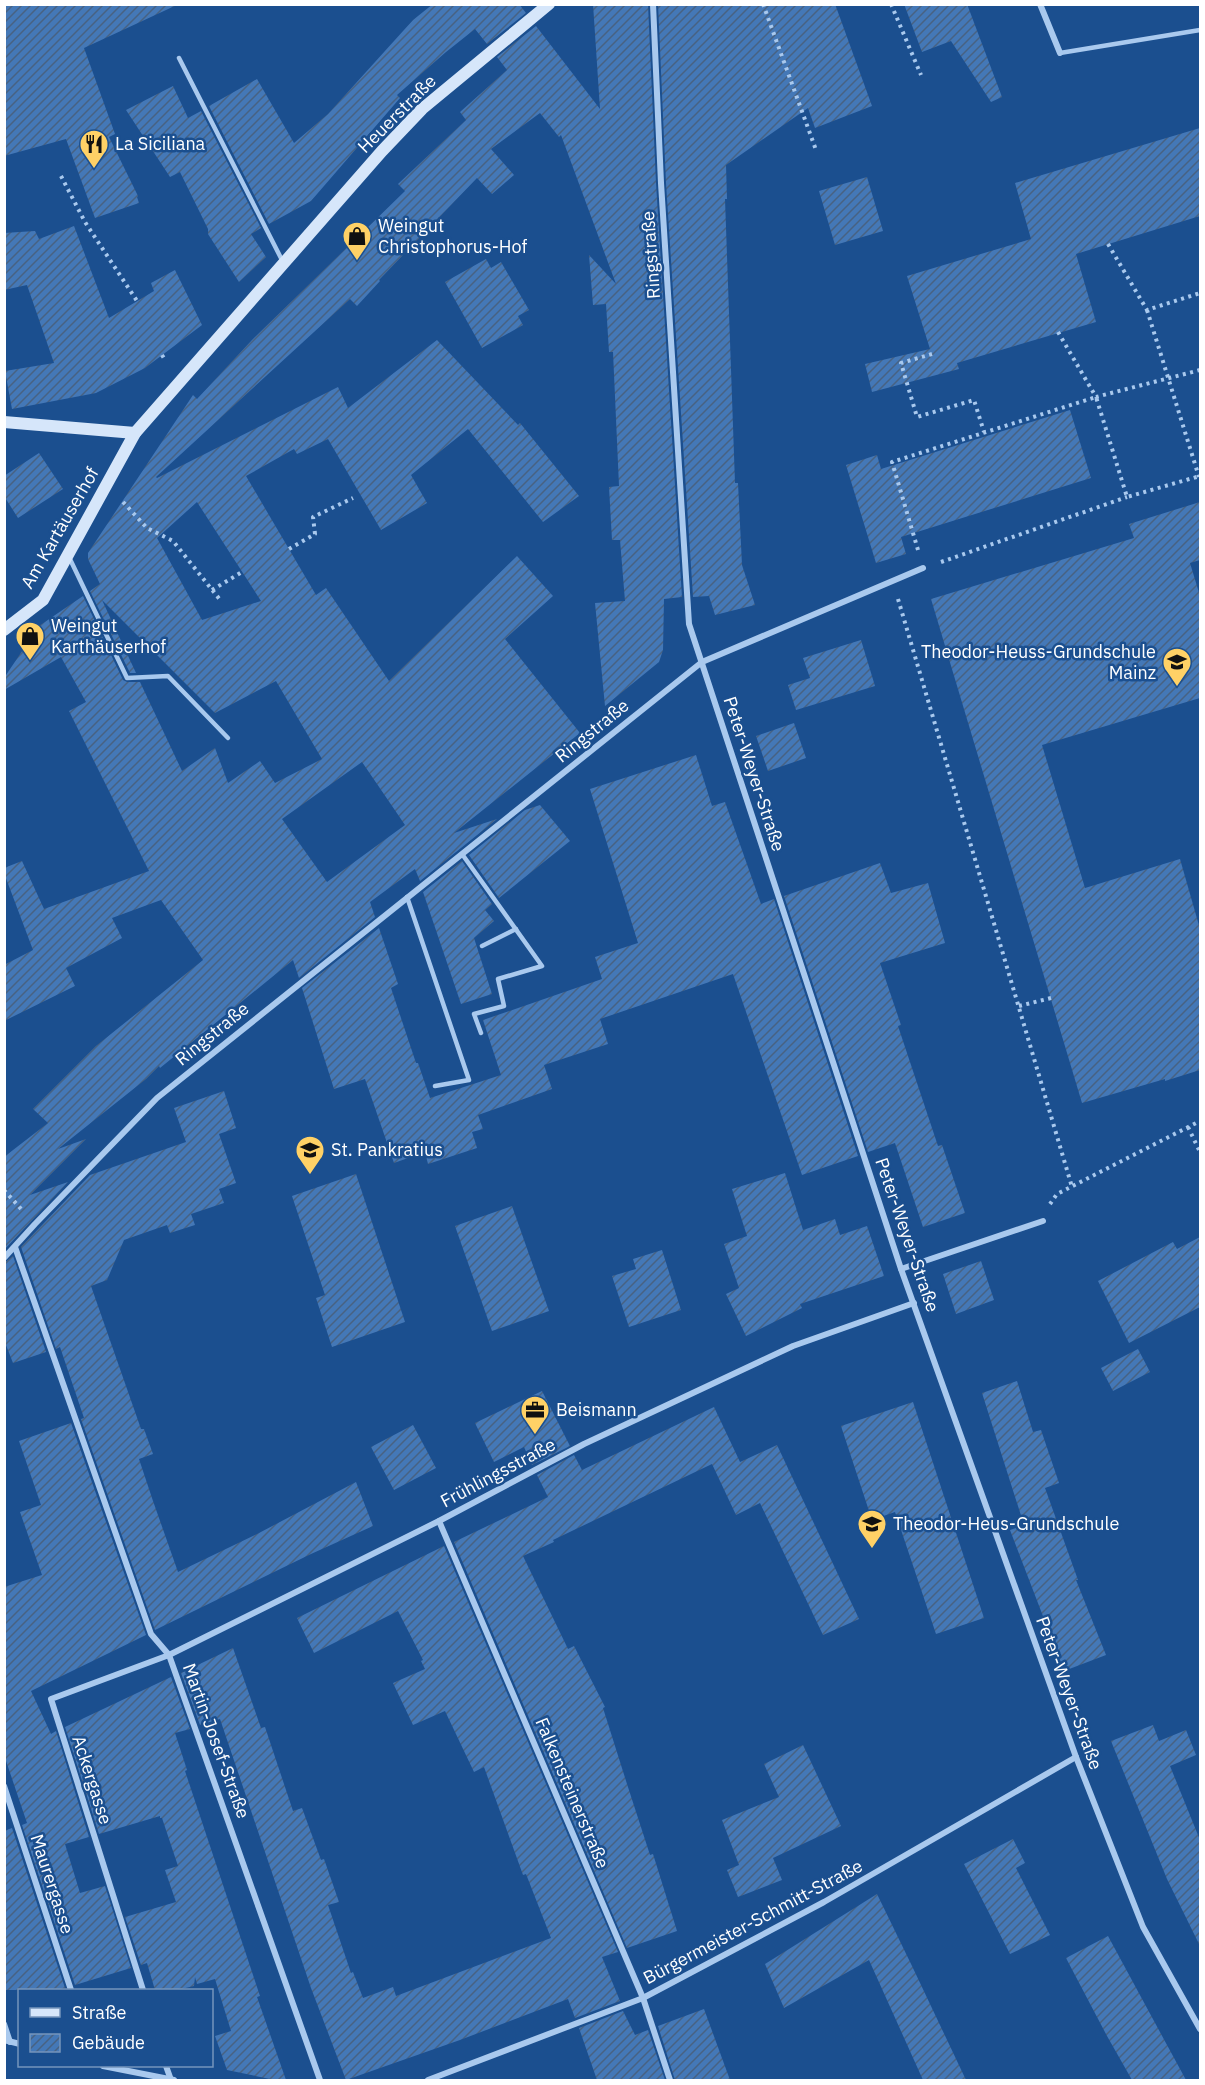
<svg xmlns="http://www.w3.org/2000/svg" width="1205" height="2085" viewBox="0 0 1205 2085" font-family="'IBM Plex Sans',sans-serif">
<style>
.building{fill:url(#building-hatch);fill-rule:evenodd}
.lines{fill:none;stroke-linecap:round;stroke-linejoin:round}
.path{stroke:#a9c9ee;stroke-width:4;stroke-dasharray:3 4.5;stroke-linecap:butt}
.lane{stroke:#a9c9ee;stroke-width:4.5}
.street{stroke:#a9c9ee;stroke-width:6}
.secondary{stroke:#d6e6fa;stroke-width:12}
.labels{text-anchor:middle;stroke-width:5;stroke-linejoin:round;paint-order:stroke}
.street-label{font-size:18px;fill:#fff;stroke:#1b4f8f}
.poi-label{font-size:18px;fill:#fff;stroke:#1b4f8f;text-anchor:start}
</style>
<defs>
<pattern id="building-hatch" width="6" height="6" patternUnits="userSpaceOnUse" patternTransform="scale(1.5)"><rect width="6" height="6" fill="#4478b7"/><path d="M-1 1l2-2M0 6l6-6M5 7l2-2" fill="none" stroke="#486282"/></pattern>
</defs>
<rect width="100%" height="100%" fill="#1b4f8f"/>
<g class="building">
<polygon points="4,4 179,4 84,48 115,134 109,137 138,196 137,197 139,203 95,218 66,139 4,156"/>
<polygon points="433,4 519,4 526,13 487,44 475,29 446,52 397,95 400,98 311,201 269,224 209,106 257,79 294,143 328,114 413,20"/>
<path d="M593,4H648L656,183L682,597L664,599L663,650L659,662L605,706L595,603L625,601L620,540H612L609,487L619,486L613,352H609L606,304L593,305L589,255L616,284L561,135L559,137L540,113L491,149L514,175L492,194L477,178L379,280L380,281L357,306L350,299L156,477L157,478L338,387L348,408L437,340L518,425L520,423L579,496L543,522L468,429L411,475L427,503L381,530L328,439L297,454L294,449L246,476L316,595L326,588L389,681L517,556L553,596L505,639L580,733L454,833L497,819L420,881L415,869L370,902L375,917L299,978L293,960L160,1068L159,1066L146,1079L58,1149L86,1139L30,1195L68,1182L4,1250V1157L48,1123L33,1109L96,1046L203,960L161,900L112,918L122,938L66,968L75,986L4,1021V965L33,950L4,873V868L22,861L44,909L149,871L69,711L86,702L61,657L4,690V678L39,626L83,596L123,680L127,682H140L182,771L215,748L228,783L260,761L275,783L322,759L276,681L215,713L102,600L136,673H130L90,591L100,584L88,559V553L193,395L197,399L252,340L405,191L398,184L466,120L460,112L507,70L497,57L536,26L600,109ZM197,502L261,601L202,620L157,538ZM362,762L405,825L327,882L282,819Z"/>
<polygon points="658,4 835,4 872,106 815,128 808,108 726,165 727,199 725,199 735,483 738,483 742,565 755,605 715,615 709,596 693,597 666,183"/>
<polygon points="904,4 967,4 1002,97 991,102 951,41 922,52"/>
<polygon points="173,86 188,118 201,111 261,228 251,234 266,257 239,282 208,234 208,229 180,172 170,177 126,110"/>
<polygon points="1200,128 1200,216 1076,254 1096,322 957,363 959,369 872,392 865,364 930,349 907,276 1031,239 1015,183"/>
<polygon points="867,177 883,231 835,245 819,191"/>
<polygon points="74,226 109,318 154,291 151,283 175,270 202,325 145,368 96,393 12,409 5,371 54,363 27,285 4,290 4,233 35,231 39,239"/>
<polygon points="486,259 491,268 501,262 529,310 518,316 523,325 482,348 445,282"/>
<polygon points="1070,410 1091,478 901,537 906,554 876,563 846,465 877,455 881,469"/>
<polygon points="39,453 63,489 18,518 4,496 4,476"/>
<polygon points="1200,502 1200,560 1190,563 1200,596 1200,698 1042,745 1085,888 1180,859 1200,929 1200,1070 1165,1081 1165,1079 1082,1103 931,599 1134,538 1129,524"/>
<polygon points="861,640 875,686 796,710 788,685 810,678 803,658"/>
<polygon points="794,723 806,758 768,771 756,736"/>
<polygon points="696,755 712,806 725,802 761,904 774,899 858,1156 802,1175 733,974 600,1019 608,1044 544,1065 552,1089 478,1115 483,1129 472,1132 477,1148 428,1164 425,1152 394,1163 365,1079 334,1089 302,988 379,928 398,984 391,988 416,1063 418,1063 430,1098 501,1075 483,1020 602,979 595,957 638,943 590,789"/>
<polygon points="540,805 570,841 499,898 469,855 525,810"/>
<polygon points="462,861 492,904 485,910 494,921 474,938 492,994 461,1004 423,892"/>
<polygon points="880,863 891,893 928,883 945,943 880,963 901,1025 898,1026 938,1146 942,1145 965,1213 923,1227 895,1143 868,1152 784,896"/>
<polygon points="224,1091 236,1128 219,1134 236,1183 219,1189 224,1203 191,1214 195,1225 170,1233 167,1225 124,1240 107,1280 91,1286 141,1429 144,1429 153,1454 139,1459 153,1501 178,1572 259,1533 356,1482 373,1526 311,1554 155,1630 81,1419 84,1418 60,1347 56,1349 21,1247 90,1175 186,1142 174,1108"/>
<polygon points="785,1173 803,1230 835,1219 840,1235 867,1226 884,1276 800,1304 802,1308 746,1336 726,1294 739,1288 724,1244 747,1236 732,1189"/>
<polygon points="356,1174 405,1322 332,1347 316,1298 325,1295 292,1196"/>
<polygon points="512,1206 549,1311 492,1331 455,1226"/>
<polygon points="1200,1237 1200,1307 1129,1343 1098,1281 1173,1242 1177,1249"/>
<polygon points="662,1250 681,1310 629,1327 612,1276 636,1269 633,1259"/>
<polygon points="13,1256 46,1352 13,1363 4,1340 4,1263"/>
<polygon points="981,1261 994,1300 956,1314 943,1274"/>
<polygon points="1138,1349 1150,1372 1113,1391 1101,1368"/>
<polygon points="1017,1381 1033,1432 1041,1430 1059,1483 1045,1488 1078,1580 1076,1580 1106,1655 1064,1671 1010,1530 1024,1525 982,1393"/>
<polygon points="542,1391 570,1446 532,1465 524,1447 494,1462 475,1423"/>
<polygon points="913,1402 984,1618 936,1634 895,1512 872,1520 841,1426"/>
<polygon points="714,1407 740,1462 777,1445 859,1619 823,1635 760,1503 736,1515 712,1464 553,1540 554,1542 523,1556 568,1649 574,1646 605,1707 603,1708 627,1784 650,1855 653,1854 677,1931 627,1948 454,1542 548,1497 537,1475 574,1455 582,1470"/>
<polygon points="71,1423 146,1635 31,1691 51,1734 56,1731 89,1837 65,1844 80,1893 105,1886 131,1968 75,1985 22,1825 27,1823 4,1755 4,1587 42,1575 20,1512 41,1505 19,1441"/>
<polygon points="413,1425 436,1468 394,1490 371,1447"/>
<polygon points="444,1546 618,1952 602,1957 620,2001 575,2018 568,1999 460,2040 346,2080 311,1988 220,1719 200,1725 181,1673 233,1648 261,1728 265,1727 293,1811 302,1808 321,1860 324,1859 339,1902 328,1905 351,1973 353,1972 363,1998 393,1987 396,1996 551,1938 526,1874 523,1875 484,1767 474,1772 445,1711 413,1725 393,1683 425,1669 421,1661 423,1660 398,1611 314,1653 297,1618"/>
<polygon points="171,1677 190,1729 175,1733 187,1770 185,1771 260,1996 257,1997 286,2080 275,2080 227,2070 215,2036 231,2031 215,1979 197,1984 195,1977 194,1986 177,1990 155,1990 147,1963 141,1965 125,1917 176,1902 165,1870 178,1866 162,1818 160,1818 160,1816 99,1834 65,1727"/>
<polygon points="1153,1725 1159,1741 1186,1730 1196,1755 1170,1766 1200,1840 1200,1946 1167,1879 1111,1741"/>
<polygon points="803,1745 841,1826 773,1858 782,1880 738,1897 727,1870 739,1865 722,1820 779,1797 764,1764"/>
<polygon points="12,1828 65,1988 56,1990 4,1990 4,1831"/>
<polygon points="1013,1839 1025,1863 1016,1868 1050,1935 1010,1954 964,1864"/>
<polygon points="877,1894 912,1966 966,2080 923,2080 869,1960 784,2008 765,1964"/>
<polygon points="1108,1936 1167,2045 1186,2080 1132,2080 1107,2036 1066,1958"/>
<polygon points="704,2009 730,2080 675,2080 658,2026"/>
<polygon points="623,2011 635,2035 648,2030 665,2080 597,2080 579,2028"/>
</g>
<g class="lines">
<g class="path">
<polyline points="763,4 816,150"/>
<polyline points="891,4 921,75"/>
<polyline points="61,176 85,222 137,301"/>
<polyline points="1108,244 1147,310 1200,293"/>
<polyline points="1147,310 1199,477"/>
<polyline points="1058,332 1096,397 1200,370"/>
<polyline points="932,354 901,363 917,417 974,400 984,432"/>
<polyline points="162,355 165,360"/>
<polyline points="123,502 147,528 173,541 221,601"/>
<polyline points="289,549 315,534 313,517 353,498"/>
<polyline points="918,550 892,462 1096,397 1127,497 1200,476"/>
<polyline points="941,562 1127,497"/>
<polyline points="212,590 242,572"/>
<polyline points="898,599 1072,1187"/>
<polyline points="1019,1006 1051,998"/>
<polyline points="1188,1127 1200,1152"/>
<polyline points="4,1190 22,1210"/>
<polyline points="1050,1204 1057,1194 1200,1121"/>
</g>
<g class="lane">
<polyline points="1060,53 1200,30"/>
<polyline points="179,58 283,262"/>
<polyline points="69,557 127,678 168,676 228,738"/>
<polyline points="462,854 542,966 498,979 504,1006 474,1014 481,1033"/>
<polyline points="407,897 469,1080 435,1086"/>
<polyline points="482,946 516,929"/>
</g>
<g class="street">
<polyline points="653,4 661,183 689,624 901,1269 1076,1757 1143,1927 1200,2029"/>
<polyline points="1040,4 1060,53"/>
<polyline points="15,1247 151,1634 169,1655 320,2080"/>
<polyline points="4,1258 35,1224 157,1098 702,662 923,568"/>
<polyline points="901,1269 1043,1221"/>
<polyline points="439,1521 643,1998 670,2080"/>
<polyline points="4,1786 71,1990"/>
<polyline points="143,1990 51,1699 169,1655 439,1521 584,1444 793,1346 914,1303"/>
<polyline points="4,2024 10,2042"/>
<polyline points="4,2040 20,2044"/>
<polyline points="103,2066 174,2080"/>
<polyline points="166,2066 171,2080"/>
<polyline points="428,2080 643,1998 824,1902 1076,1757"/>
</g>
<g class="secondary">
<polyline points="4,422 135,433"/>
<polyline points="4,630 43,600 135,433 382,151 422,109 549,4"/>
</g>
</g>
<defs>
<g id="restaurant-pin" transform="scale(1.5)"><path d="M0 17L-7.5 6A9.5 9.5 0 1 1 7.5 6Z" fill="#ffd166" stroke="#1b4f8f"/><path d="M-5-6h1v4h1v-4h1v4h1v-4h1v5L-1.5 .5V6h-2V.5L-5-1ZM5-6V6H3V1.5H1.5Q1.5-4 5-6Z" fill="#111"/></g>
<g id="shop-pin" transform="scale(1.5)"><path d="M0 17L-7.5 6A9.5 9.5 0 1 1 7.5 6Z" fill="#ffd166" stroke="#1b4f8f"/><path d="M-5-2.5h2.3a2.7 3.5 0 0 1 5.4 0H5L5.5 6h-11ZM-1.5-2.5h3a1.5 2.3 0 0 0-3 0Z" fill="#111"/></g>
<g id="school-pin" transform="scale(1.5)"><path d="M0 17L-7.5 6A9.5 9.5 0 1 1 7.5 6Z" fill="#ffd166" stroke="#1b4f8f"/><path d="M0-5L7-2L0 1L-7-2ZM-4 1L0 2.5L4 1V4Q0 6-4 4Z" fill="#111"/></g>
<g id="office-pin" transform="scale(1.5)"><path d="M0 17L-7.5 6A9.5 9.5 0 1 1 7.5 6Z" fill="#ffd166" stroke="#1b4f8f"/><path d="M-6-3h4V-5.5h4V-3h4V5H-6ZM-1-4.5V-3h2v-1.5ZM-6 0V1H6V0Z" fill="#111"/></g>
</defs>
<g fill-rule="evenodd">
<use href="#restaurant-pin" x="94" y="144"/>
<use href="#shop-pin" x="357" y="236"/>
<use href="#shop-pin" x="30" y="636"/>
<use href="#school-pin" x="1177" y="662"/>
<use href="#school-pin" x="310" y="1150"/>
<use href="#office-pin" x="535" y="1410"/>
<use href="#school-pin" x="872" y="1524"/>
</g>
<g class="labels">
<g class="street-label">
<text transform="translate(397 114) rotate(-45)" y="6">Heuerstraße</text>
<text transform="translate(651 255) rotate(-94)" y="6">Ringstraße</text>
<text transform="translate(60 528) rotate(-60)" y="6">Am Kartäuserhof</text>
<text transform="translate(592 731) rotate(-39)" y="6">Ringstraße</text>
<text transform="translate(754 774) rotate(72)" y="6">Peter-Weyer-Straße</text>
<text transform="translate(212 1034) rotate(-39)" y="6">Ringstraße</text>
<text transform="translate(907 1235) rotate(71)" y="6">Peter-Weyer-Straße</text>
<text transform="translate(498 1473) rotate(-28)" y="6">Frühlingsstraße</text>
<text transform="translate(1069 1693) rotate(70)" y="6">Peter-Weyer-Straße</text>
<text transform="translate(216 1741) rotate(70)" y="6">Martin-Josef-Straße</text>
<text transform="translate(92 1780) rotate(72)" y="6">Ackergasse</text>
<text transform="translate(572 1793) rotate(67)" y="6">Falkensteinerstraße</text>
<text transform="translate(52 1884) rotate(72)" y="6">Maurergasse</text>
<text transform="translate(753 1922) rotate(-28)" y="6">Bürgermeister-Schmitt-Straße</text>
</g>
<g class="poi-label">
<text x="115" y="150">La Siciliana</text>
<text x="378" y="232">Weingut<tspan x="378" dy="21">Christophorus-Hof</tspan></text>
<text x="51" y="632">Weingut<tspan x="51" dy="21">Karthäuserhof</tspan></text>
<text x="1156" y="658" text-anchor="end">Theodor-Heuss-Grundschule<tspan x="1156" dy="21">Mainz</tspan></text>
<text x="331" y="1156">St. Pankratius</text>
<text x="556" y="1416">Beismann</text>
<text x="893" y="1530">Theodor-Heus-Grundschule</text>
</g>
</g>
<rect width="1205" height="2085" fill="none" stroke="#ffffff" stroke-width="12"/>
<rect x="18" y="1989" width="195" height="78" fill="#1b4f8f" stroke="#7695bc" stroke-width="1.5"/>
<rect x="30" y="2008" width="30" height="9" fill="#d6e6fa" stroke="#7695bc" stroke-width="1.5"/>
<text x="72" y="2019" font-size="18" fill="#ffffff">Straße</text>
<rect x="30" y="2034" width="30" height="18" fill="url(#building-hatch)" stroke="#7695bc" stroke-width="1.5"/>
<text x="72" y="2049" font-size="18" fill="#ffffff">Gebäude</text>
</svg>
